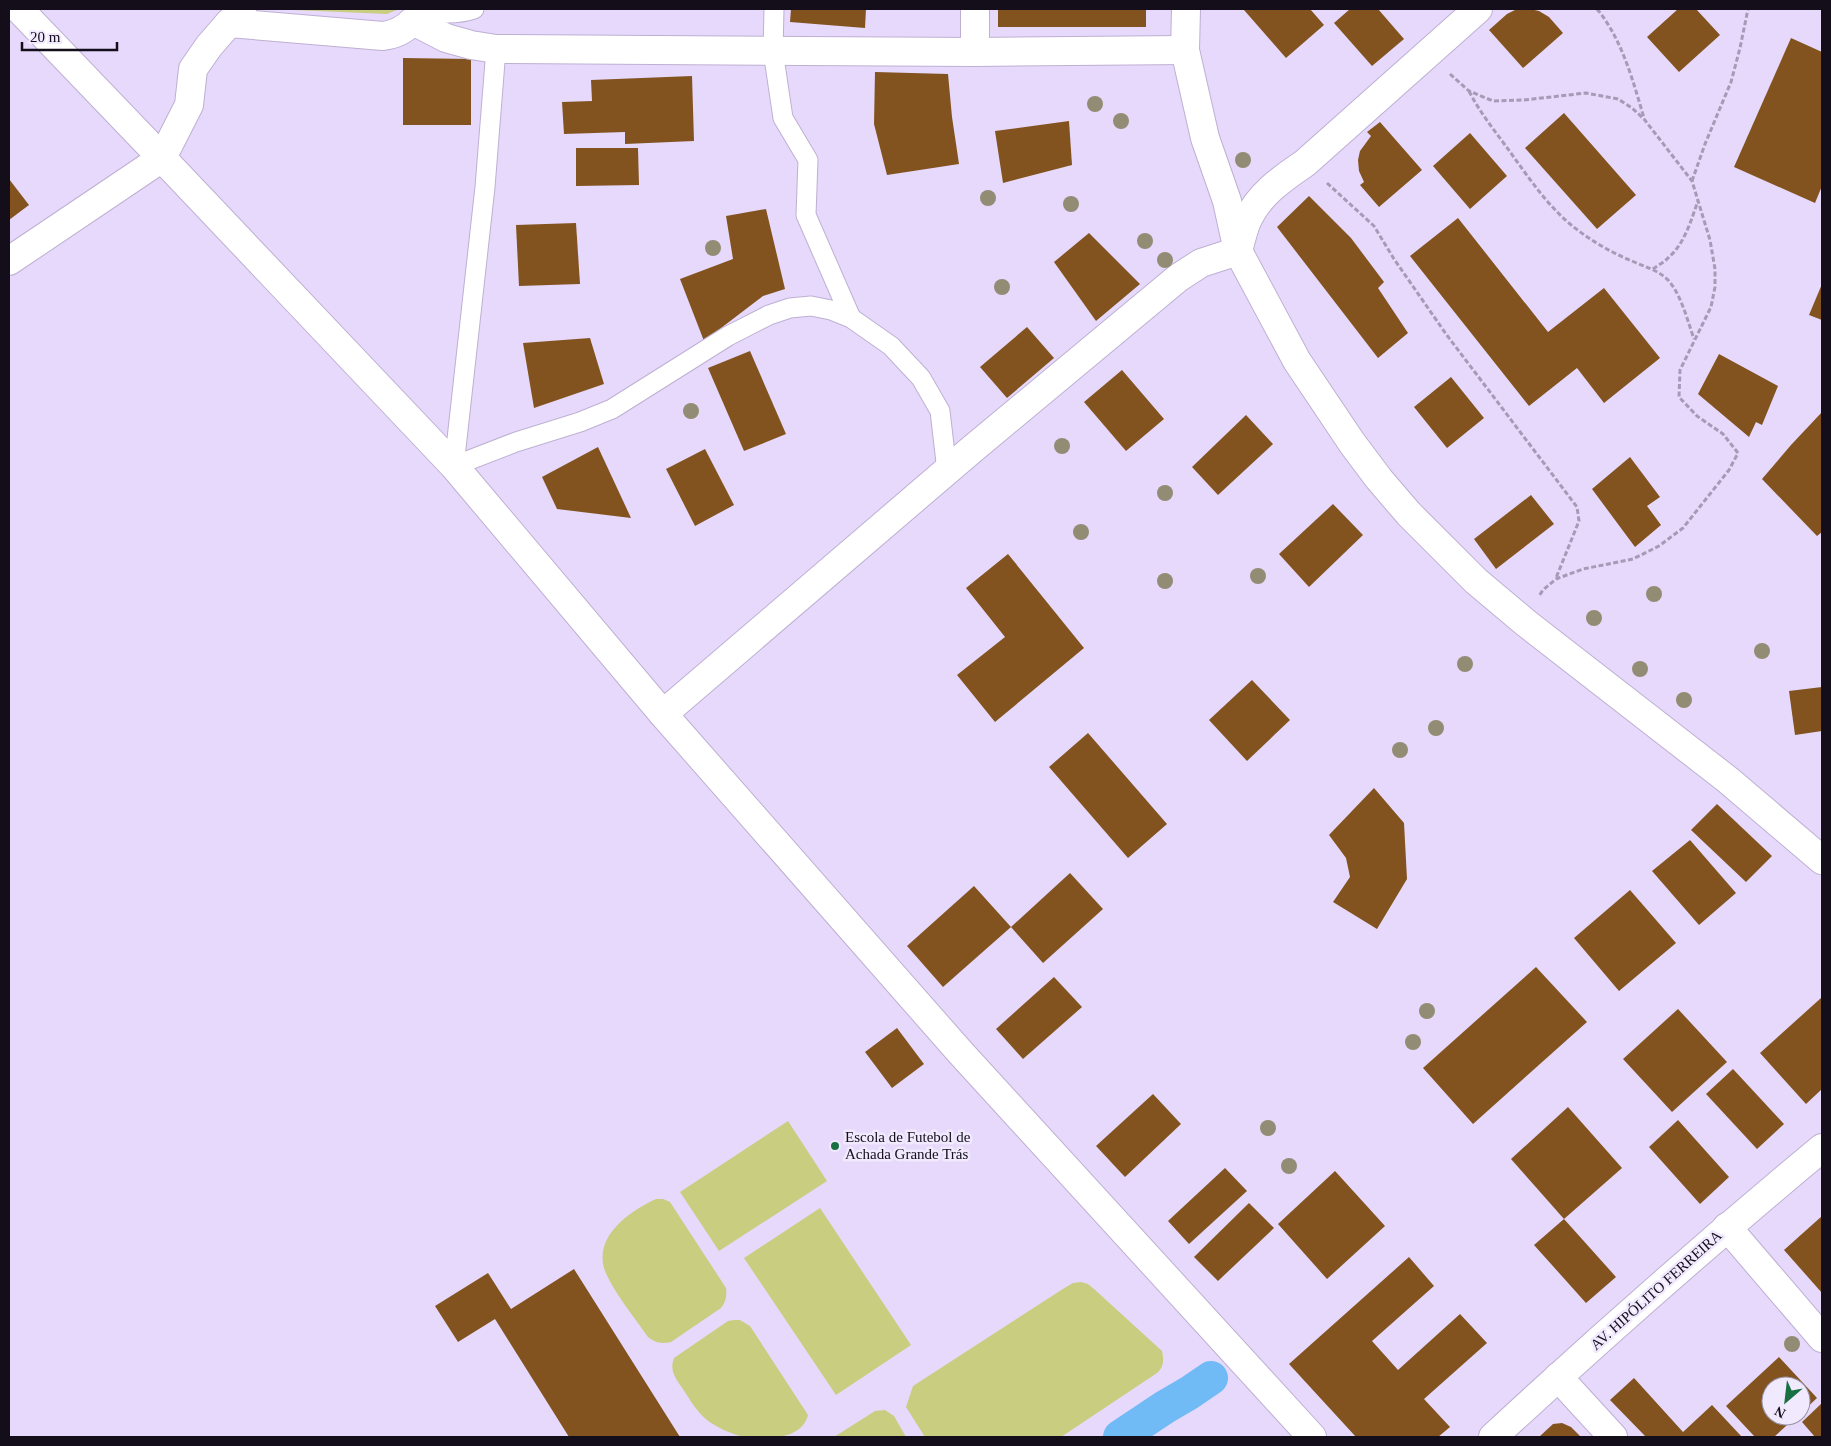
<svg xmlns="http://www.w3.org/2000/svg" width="1831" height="1446" viewBox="0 0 1831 1446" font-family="Georgia,serif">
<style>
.green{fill:#c9cd7f}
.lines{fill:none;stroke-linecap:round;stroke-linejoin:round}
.canal{stroke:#70baf6;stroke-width:34}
.building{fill:#82531e}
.lane-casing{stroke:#beb0d2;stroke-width:21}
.street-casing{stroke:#beb0d2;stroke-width:30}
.path{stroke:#a59bb6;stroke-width:3;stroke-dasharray:5 2.5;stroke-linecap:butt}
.lane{stroke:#fff;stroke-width:19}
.street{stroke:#fff;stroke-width:28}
.tree{fill:#918c73}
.poi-dot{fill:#186f42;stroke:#f1e9fe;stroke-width:2}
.labels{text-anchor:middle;stroke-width:5;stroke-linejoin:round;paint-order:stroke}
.poi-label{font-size:15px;fill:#130e1a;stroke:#f1e9fe;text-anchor:start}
.street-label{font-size:15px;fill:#130e1a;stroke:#f1e9fe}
</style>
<rect width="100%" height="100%" fill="#e6d9fb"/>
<g class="green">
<polygon points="294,9 399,9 387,14 293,10"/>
<polygon points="788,1121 827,1181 719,1251 680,1192"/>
<path d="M656,1199H663L670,1202L726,1288C727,1296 726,1302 721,1308L671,1342C661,1344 656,1343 648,1337C635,1318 611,1289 604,1268C595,1235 630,1211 656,1199Z"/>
<polygon points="820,1208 911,1345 836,1395 744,1258"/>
<path d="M1081,1282L1088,1284L1094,1289L1162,1351C1164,1361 1164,1366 1157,1373L1061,1437H925L906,1407L913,1386L1066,1287L1073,1283Z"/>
<path d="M734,1320H740L750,1326L808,1415C802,1440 765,1440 745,1437C733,1435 716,1427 707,1420C697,1412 690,1400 683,1389C676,1379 669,1371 674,1358L728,1321Z"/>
<polygon points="885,1410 894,1416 906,1437 834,1437 875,1411"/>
</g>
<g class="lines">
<polyline class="canal" points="1120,1437 1165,1407 1189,1393 1211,1378"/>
</g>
<g class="building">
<polygon points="791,9 866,9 865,28 790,22"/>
<rect x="998" y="9" width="148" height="18"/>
<polygon points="1245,9 1310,9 1324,25 1286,58 1244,10"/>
<polygon points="1350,9 1378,9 1404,39 1372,66 1334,23"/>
<polygon points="1517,9 1530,9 1539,11 1549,17 1563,33 1523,68 1489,30 1507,14"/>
<polygon points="1678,9 1696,9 1720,35 1679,72 1647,37"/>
<polygon points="1791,38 1822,52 1822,186 1815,203 1734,167"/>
<polygon points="403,58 471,59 471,125 403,125"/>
<polygon points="875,72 948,74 952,117 959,164 887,175 874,124"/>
<polygon points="692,76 694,141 625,144 625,132 564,134 562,102 592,101 591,80"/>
<polygon points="1564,113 1636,195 1597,229 1525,148"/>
<polygon points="1069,121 1072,165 1003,183 995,131"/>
<polygon points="1380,122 1422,170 1379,207 1360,185 1364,182 1359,171 1358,160 1360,151 1371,136 1367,132"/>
<polygon points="1470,133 1507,176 1470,209 1433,166"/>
<polygon points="576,148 638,148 639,185 576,186"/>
<polygon points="9,179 29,205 9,220"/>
<polygon points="1309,196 1351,238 1384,282 1378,288 1408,333 1378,358 1277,227"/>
<polygon points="766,209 785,289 763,296 704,341 680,279 733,259 726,216"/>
<polygon points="1458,218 1548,332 1604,288 1660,358 1604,403 1577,368 1529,406 1410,256"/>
<polygon points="576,223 580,284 519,286 516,225"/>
<polygon points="1089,233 1140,284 1096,321 1054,262"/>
<polygon points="1822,284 1822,320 1809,315"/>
<polygon points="1027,327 1054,358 1007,398 980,367"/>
<polygon points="590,338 604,384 534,408 523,343"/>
<polygon points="750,351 786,434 744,451 708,368"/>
<polygon points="1719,354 1778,386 1762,425 1756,422 1749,437 1698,394"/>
<polygon points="1122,370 1164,419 1126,451 1084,402"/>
<polygon points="1451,377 1484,418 1447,448 1414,407"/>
<polygon points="1822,412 1822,532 1817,536 1762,479 1791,445"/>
<polygon points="1246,415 1273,444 1218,495 1192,467"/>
<polygon points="598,447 631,518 557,509 542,477"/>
<polygon points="705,449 734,505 695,526 666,469"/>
<polygon points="1630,457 1660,497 1647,506 1661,525 1635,547 1592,489"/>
<polygon points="1531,495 1554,524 1496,569 1474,539"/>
<polygon points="1333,504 1363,535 1309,587 1279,554"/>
<polygon points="1008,554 1084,648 995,722 957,675 1005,637 966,588"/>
<polygon points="1252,680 1290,720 1247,761 1209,720"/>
<polygon points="1822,687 1822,731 1795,735 1789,691"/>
<polygon points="1088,733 1167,824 1128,858 1049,767"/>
<polygon points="1374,788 1404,823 1407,879 1377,929 1333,902 1350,877 1346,858 1329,835"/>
<polygon points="1717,804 1772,856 1746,882 1691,830"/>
<polygon points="1690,840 1736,893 1699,925 1652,871"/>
<polygon points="1070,873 1103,909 1043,963 1011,927"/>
<polygon points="974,886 1011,927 943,987 907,946"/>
<polygon points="1630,890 1676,943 1619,991 1574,938"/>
<polygon points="1536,967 1587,1022 1473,1124 1423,1068"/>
<polygon points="1054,977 1082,1007 1023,1059 996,1029"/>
<polygon points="1821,998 1822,1089 1806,1104 1760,1053"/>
<polygon points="1678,1009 1727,1062 1672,1112 1623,1059"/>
<polygon points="897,1028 924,1064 892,1088 865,1052"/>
<polygon points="1733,1069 1784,1124 1757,1149 1706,1094"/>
<polygon points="1153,1094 1181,1124 1125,1177 1096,1146"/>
<polygon points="1568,1107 1622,1168 1564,1219 1511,1159"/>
<polygon points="1678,1120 1729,1177 1700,1204 1649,1147"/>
<polygon points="1225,1168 1247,1191 1189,1244 1168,1221"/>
<polygon points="1335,1171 1385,1226 1327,1279 1278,1224"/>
<polygon points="1249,1203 1274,1228 1218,1281 1194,1257"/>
<polygon points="1822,1216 1822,1293 1784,1250"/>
<polygon points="1564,1219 1616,1277 1586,1303 1534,1245"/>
<polygon points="1409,1257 1434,1286 1372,1341 1398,1370 1460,1314 1487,1343 1424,1399 1450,1427 1438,1437 1356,1437 1289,1364"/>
<polygon points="574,1269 680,1437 569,1437 495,1319 458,1342 435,1306 488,1273 511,1309"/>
<polygon points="1779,1357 1817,1398 1801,1413 1801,1386 1771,1386 1771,1416 1797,1416 1774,1437 1755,1437 1726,1406"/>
<polygon points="1634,1378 1683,1432 1712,1405 1742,1437 1646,1437 1610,1400"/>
<polygon points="1822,1403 1822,1437 1815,1437 1802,1422"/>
<polygon points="1562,1423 1571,1427 1581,1437 1539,1437 1553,1424"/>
</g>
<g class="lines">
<g class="lane-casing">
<g id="lane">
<polyline points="774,9 773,51 783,118 808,160 806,215 851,318"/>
<path d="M421,11C439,13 456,15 474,9"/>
<polyline points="496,49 485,187 454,466 516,442 580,422 612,409 728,336 769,315 790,308 811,306 831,310 851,318 891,346 921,378 940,411 947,471"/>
</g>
</g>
<g class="street-casing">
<g id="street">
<polyline points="19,9 162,158 454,466 663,714 960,1052 1312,1437"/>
<polyline points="975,9 975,52"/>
<polyline points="1186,9 1185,50 1205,138 1227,201 1238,251 1297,361 1352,443 1379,479 1409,514 1476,581 1526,623 1728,780 1822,860"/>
<path d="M229,23L383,36C396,34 404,30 413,21L446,38L471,45L496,49L975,52L1185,50"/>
<polyline points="9,261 162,158 189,105 193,69 209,46 229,23 242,12"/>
<path d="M663,714L970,451L1178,278L1201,263L1238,251C1241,241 1243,230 1247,221C1258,195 1283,178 1305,163L1478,9"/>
<polyline points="1727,1227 1822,1338"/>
<polyline points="1558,1377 1613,1437"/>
<path d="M1493,1437C1600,1338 1710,1241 1822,1148"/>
</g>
</g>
<g class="path">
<path d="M1597,9C1622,39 1633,81 1644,118"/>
<polyline points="1450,74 1469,91 1493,101 1524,100 1586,93 1618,99 1632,108 1644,119 1692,181 1710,240 1715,269 1715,287 1711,307 1680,370 1679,397 1697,416 1723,434 1738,453 1729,470 1683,528 1659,546 1633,559 1583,569 1556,579 1543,590 1539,596"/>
<path d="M1469,91C1479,111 1492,127 1505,145C1525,172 1544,202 1570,224C1588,239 1610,252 1632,261C1645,267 1658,270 1668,280C1681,294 1688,322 1694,339"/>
<polyline points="1692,181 1705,144 1731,82 1740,48 1748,9"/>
<polyline points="1327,183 1374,226 1394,259 1446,334 1577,507 1579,521 1556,578"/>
<path d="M1653,269C1658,265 1665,262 1669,257C1685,243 1691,220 1698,201"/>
</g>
<use href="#lane" class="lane"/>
<use href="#street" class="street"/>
</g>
<g class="tree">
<circle cx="1095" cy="104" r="8"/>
<circle cx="1121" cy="121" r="8"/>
<circle cx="1243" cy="160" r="8"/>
<circle cx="988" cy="198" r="8"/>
<circle cx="1071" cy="204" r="8"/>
<circle cx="1145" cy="241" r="8"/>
<circle cx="713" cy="248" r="8"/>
<circle cx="1165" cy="260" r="8"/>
<circle cx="1002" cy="287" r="8"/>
<circle cx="691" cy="411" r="8"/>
<circle cx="1062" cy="446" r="8"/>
<circle cx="1165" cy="493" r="8"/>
<circle cx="1081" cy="532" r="8"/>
<circle cx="1258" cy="576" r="8"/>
<circle cx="1165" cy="581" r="8"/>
<circle cx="1654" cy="594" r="8"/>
<circle cx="1594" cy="618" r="8"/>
<circle cx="1762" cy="651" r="8"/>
<circle cx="1465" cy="664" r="8"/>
<circle cx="1640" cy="669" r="8"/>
<circle cx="1684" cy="700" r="8"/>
<circle cx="1436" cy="728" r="8"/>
<circle cx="1400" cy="750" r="8"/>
<circle cx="1427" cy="1011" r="8"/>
<circle cx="1413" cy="1042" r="8"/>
<circle cx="1268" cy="1128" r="8"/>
<circle cx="1289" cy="1166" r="8"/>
<circle cx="1792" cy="1344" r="8"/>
</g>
<circle class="poi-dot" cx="835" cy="1146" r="5"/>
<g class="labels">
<g class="poi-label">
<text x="845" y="1142">Escola de Futebol de<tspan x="845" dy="17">Achada Grande Trás</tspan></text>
</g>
<g class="street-label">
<text transform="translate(1656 1290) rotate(-42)" y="5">AV. HIPÓLITO FERREIRA</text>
</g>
</g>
<rect width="1831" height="1446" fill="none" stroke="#130e1a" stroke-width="20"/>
<g transform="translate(1786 1401) rotate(208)"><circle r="24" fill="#f1e9fe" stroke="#9891a3"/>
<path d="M0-4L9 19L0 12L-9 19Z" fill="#186f42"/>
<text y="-8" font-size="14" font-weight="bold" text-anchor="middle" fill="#130e1a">N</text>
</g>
<path d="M22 42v8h95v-8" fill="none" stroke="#130e1a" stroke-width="2.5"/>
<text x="30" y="42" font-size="15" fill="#130e1a" stroke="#f1e9fe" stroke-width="4" paint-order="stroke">20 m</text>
</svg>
